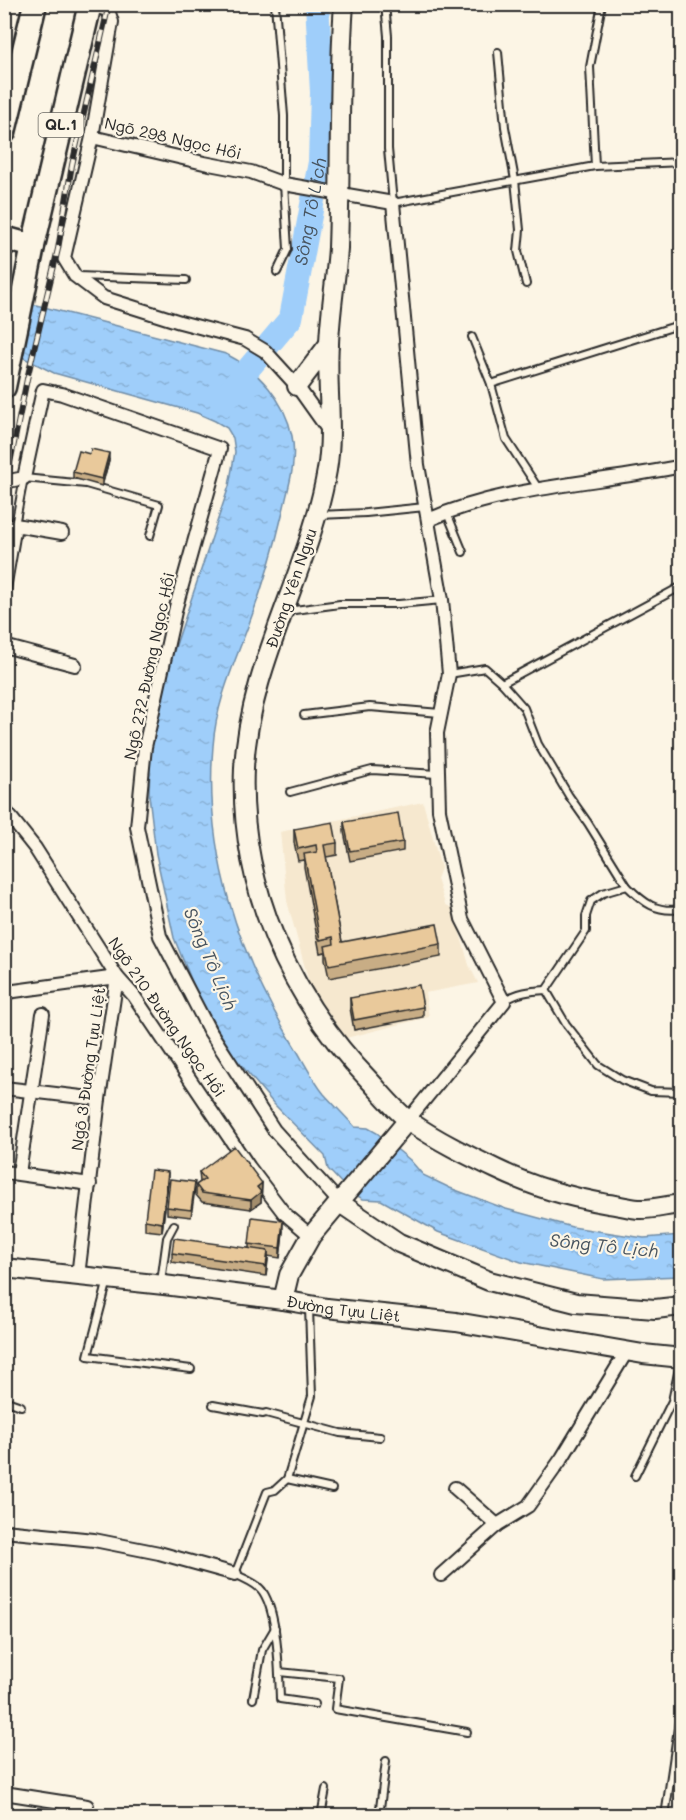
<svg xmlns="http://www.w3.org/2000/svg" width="686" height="1820" viewBox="0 0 686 1820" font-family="Mali,sans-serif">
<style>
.built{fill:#f6e8cf}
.water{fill:url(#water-ripples);stroke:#718da7;stroke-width:1.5}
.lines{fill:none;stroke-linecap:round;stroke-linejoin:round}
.river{stroke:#9fcefa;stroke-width:24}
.lane-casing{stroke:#2b2b2b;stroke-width:10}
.street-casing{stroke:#2b2b2b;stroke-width:16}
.secondary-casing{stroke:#2b2b2b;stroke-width:22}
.highway-casing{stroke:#2b2b2b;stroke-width:27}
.lane{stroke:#fcf5e5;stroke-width:6}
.street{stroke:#fcf5e5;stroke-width:12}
.secondary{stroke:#fcf5e5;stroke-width:18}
.highway{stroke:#fcf5e5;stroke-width:22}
.rail-casing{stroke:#2b2b2b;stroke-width:6}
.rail{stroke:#fcf5e5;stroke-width:4;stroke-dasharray:11;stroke-linecap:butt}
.wall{fill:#c8ad85;stroke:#2b2b2b;stroke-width:1.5}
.shaded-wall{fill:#a38d6c;stroke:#2b2b2b;stroke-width:1.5}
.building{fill:#e9c99b;stroke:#2b2b2b;stroke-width:1.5}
.labels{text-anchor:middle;stroke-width:4.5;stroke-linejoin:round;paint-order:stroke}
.shield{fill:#fcf5e5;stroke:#6a6863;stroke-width:1.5}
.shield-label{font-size:15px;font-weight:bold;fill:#2b2b2b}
.street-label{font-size:16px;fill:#2b2b2b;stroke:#fcf5e5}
.water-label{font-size:18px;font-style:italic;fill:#48545f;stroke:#fcf5e5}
</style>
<defs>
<pattern id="water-ripples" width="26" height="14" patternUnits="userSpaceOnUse" patternTransform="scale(1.5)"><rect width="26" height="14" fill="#9fcefa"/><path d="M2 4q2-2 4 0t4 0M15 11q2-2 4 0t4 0" fill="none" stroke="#89b1d6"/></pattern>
</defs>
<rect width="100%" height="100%" fill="#fcf5e5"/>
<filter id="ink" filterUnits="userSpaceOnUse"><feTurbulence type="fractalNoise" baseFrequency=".0167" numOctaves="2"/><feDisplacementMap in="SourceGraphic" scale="12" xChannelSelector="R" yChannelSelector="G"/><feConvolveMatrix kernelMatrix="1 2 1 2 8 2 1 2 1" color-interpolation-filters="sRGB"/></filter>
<g filter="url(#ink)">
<polygon class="built" points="423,802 441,868 437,879 445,904 453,909 469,965 478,983 425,993 429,1017 346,1038 310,986 287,901 280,832"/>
<path class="water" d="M5,297L226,354C258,370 285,400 292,436C297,460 289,485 284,507C275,546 264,584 250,621C235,662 216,702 213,746C204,852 238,954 293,1044C303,1060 312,1079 324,1094C334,1105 345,1116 355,1127L368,1128L377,1133L410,1160L423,1175L450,1188L506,1209L572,1227L644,1238L681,1235V1276L603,1279L521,1262L438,1232L381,1200L363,1199L350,1192L328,1169L325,1156L274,1104L237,1060L200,1001L174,938L156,854L149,795L151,736L161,690L229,486L235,452L233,438L227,428L215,421L197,413L54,373L22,357L5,353Z"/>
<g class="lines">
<path class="river" id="s1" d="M228,393L291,318L320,162L322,92L317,4"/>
<g class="lane-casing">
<g id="lane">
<polyline points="275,4 284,116 284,184 288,249 277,272"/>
<polyline points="385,4 388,36 388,149 393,203 595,166 682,162"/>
<polyline points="498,52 505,127 515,180 520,230 518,251 526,284"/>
<polyline points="595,166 590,67 602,4"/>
<polyline points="78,276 186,280"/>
<polyline points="472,337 491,384 506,439 538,488"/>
<polyline points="491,384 682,324"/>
<polyline points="447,513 463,552"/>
<polyline points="318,515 366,513 425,507"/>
<polyline points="15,525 24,478 86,484 159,505 150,536"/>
<polyline points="287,611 340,604 399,604 442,600"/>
<polyline points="449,674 485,668 502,683 524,708 538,744 569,796 588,823 627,886"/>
<polyline points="502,683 682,586"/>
<polyline points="304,715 370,707 440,713"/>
<polyline points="290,792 372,770 437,774"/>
<path d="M546,990L586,931V916L591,901L603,893L627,886C644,903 656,913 682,909"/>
<polyline points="546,990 566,1024 598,1065 622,1080 651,1091 682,1092"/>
<path d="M504,1001C518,992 530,991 546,990"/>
<polyline points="108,1280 88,1356 191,1369"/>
<polyline points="161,1282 167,1238 174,1225"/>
<path d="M309,1308L312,1396L287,1479L275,1490L267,1492L235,1574C244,1579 257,1583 263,1592C278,1615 279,1671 280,1699L315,1704"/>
<polyline points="4,1400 21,1406"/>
<polyline points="213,1405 263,1414 266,1413 340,1433 380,1437"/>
<polyline points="635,1476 672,1401 681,1359"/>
<polyline points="287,1479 332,1489"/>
<polyline points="279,1672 339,1678 335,1709 467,1732"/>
<polyline points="253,1699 262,1650 275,1628"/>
<polyline points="321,1816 326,1789"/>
<polyline points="379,1816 386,1761"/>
<polyline points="665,1816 682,1701"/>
</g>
</g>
<g class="street-casing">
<g id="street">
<polyline points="90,5 108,10 112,22 92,137 204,163 251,172 284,184 393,203 418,465 442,600 449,674 437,733 439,810 462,919 504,1002 408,1120"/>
<polyline points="92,137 64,258 75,276 104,298 180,322 245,339 265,351 297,386 329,431"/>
<polyline points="4,482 24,478 43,390 62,394 220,449 176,607 145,747 137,827 160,936 209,1030 274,1130 340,1203"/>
<path d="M428,520C508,485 597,484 682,466"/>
<polyline points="4,589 15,525 62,533"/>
<polyline points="4,646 75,665"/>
<polyline points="4,809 35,848 117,977 134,996 249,1167 284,1213 311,1236"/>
<polyline points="4,995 7,992 117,977 99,1099 78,1276"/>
<polyline points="4,1088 99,1099"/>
<polyline points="4,1172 90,1184"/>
<polyline points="19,1173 43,1014"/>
<polyline points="455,1488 497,1525"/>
<polyline points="4,1531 94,1540 159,1553 235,1574"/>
<polyline points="441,1575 497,1525 528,1506 562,1458 627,1351"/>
<polyline points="4,1793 87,1806 86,1816"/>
</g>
</g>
<g class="secondary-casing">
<g id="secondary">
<path d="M344,4C338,85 341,167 338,248C336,280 330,312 329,344C326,385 334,429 327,470C310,571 249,664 244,768C239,886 289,997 370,1081C383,1095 396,1112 412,1123C438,1141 467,1155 496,1169C536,1188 565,1196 608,1204C618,1205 628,1208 638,1209C652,1210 667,1205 682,1204"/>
<polyline points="297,386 329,344"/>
<polyline points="340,1203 399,1243 489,1281 576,1303 655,1309 682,1306"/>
<path id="s2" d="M4,1268L164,1285L283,1300L327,1308L456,1322L643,1354L682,1358"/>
<polyline points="283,1300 289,1275 311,1236 408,1120"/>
</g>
</g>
<g class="highway-casing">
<g id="highway">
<polyline points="4,132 35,4"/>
<polyline points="4,238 33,246"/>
<polyline points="4,387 33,246 90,4"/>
</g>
</g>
<use href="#lane" class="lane"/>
<use href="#street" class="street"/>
<use href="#secondary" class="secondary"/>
<use href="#highway" class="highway"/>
<g class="rail-casing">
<polyline id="rail" points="4,493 27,379 58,249 72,165 109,4"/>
</g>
<use href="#rail" class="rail"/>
</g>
<g class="wall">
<polygon points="109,460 102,486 73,478 73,472"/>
<polygon points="344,822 403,842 403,851 350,861 344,832"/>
<polygon points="294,829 337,843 337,855 326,857 342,942 441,944 441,957 329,978 325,959 325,952 320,953 304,867 304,860 298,861 294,842"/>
<polygon points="350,998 423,1007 423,1017 354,1030 350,1008"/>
<polygon points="199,1172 262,1183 261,1202 251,1209 202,1202 196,1195 196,1185 200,1182"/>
<polygon points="168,1182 162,1232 145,1230 145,1220"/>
<polygon points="195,1189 191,1217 167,1214 167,1207"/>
<polygon points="283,1231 280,1258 268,1256 266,1276 172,1262 172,1253 249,1248 249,1244"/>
</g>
<g class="shaded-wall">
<polygon points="109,453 109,460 102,486 102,479"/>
<polygon points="168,1172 168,1182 162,1232 162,1223"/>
<polygon points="262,1183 261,1202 251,1209 251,1200 257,1187"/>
<polygon points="283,1221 283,1231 280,1258 280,1248"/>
<polygon points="268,1251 268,1261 266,1276 266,1266"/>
</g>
<g class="building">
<polygon points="91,449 109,453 102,479 73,472 79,451 90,454"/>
<polygon points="398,813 403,842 350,851 344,822"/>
<polygon points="333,822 337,843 324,845 342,942 437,924 441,944 329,965 325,946 334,944 333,937 320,940 304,854 317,852 316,845 298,849 294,829"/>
<polygon points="419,985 423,1007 354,1020 350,998"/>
<polygon points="234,1146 262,1183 257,1187 261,1192 251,1200 202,1193 196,1185 205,1179 199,1172"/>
<polygon points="151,1170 168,1172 162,1223 145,1220"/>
<polygon points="170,1179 195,1182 191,1210 167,1207"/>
<polygon points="252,1217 283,1221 280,1248 249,1244"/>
<polygon points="174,1238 268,1251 266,1266 172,1253"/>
</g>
</g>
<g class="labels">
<rect class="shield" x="38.5" y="113" width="45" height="24" rx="4.5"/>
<g class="shield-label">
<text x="61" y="130">QL.1</text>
</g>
<g class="street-label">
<text transform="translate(173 138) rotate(13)" y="6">Ngõ 298 Ngọc Hồi</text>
<text transform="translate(291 588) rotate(-71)" y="6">Đường Yên Ngưu</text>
<text transform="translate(149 666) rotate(-78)" y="6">Ngõ 272 Đường Ngọc Hồi</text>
<text transform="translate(167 1017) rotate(55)" y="6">Ngõ 210 Đường Ngọc Hồi</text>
<text transform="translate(88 1069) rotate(-82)" y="6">Ngõ 3 Đường Tựu Liệt</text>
<text dy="6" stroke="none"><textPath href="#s2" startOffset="342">Đường Tựu Liệt</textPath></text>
</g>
<g class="water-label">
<text dy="6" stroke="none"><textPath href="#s1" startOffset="206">Sông Tô Lịch</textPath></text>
<text transform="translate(210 959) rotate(67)" y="6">Sông Tô Lịch</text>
<text transform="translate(604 1246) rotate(6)" y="6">Sông Tô Lịch</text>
</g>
</g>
<rect width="686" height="1820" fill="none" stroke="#fcf5e5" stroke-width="24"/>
<rect x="12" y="12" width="662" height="1796" fill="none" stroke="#2b2b2b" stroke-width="2" filter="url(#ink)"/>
</svg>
